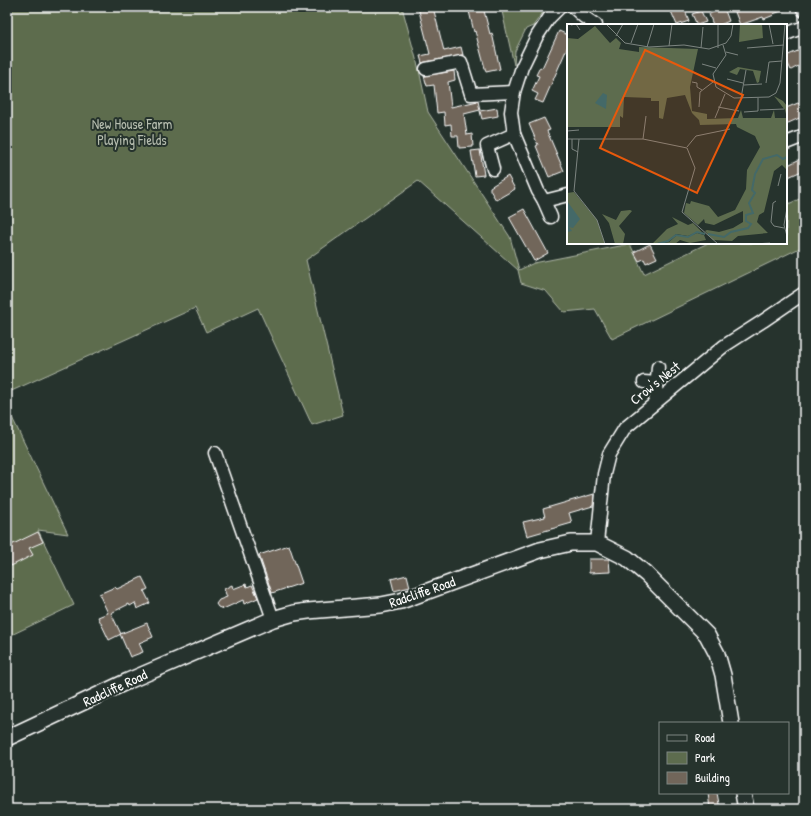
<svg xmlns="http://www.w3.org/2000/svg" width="811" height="816" viewBox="0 0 811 816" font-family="'Patrick Hand',sans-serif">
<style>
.green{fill:#5d6c4e;stroke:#aeb6a6}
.building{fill:#71665a;stroke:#fff}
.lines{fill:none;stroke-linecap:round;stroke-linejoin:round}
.minor-casing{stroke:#fff;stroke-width:15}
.major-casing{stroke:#fff;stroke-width:18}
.minor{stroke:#26332d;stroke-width:12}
.major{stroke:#26332d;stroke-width:15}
.labels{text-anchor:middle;stroke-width:4;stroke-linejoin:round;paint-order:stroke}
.park-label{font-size:14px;fill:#b6bdaf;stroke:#26332d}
.street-label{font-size:14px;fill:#fff;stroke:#26332d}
.inset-river{fill:none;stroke:#446968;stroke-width:2}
.inset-road{fill:none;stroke:#7d8581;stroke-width:1}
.view{fill:#e8590c;fill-opacity:0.15;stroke:#e8590c;stroke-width:2}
.inset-edge{fill:none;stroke:#fff;stroke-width:2}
</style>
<rect width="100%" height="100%" fill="#26332d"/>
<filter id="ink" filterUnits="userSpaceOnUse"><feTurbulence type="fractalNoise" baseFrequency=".025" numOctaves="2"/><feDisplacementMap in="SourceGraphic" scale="8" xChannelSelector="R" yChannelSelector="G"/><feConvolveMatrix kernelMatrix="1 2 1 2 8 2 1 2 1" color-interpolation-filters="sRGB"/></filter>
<g filter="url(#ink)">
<g class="green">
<polygon points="7,7 402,7 419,70 428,112 510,237 519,270 534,263 630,244 644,274 708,243 786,243 786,205 804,197 804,246 612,339 595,309 564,312 546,291 521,283 518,270 418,181 306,260 343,415 312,425 258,308 206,332 195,308 7,393"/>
<polygon points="501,7 547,7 533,26 526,29 515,51 514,65"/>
<polygon points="7,407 68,534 38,530 74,605 7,637"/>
</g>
<g class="building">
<polygon points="418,7 433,7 444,51 461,47 463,55 425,62 422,63 420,56 430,54"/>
<polygon points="468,7 483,7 490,34 492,33 500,69 486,72 475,31 474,32"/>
<polygon points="675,7 684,7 689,21 677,25 670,9"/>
<polygon points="749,7 790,7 790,8 773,14 774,15 764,19 763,17 740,25 735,12"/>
<polygon points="724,8 729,21 720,25 713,25 709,14"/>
<polygon points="701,11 706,22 697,25 692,14"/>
<polygon points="559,31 568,35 568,46 543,103 535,100 538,94 532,91 539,76 536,75 540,67 542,68"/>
<polygon points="800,50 804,59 804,63 791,70 786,60 786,56"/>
<polygon points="454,71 455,80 448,82 451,107 478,101 480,110 464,114 467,135 472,134 473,147 459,148 458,136 452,136 451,124 445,125 444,112 437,113 434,85 427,86 424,76"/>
<polygon points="804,101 804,116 786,124 786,108 798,103 799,104"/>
<polygon points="497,108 498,116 482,119 480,111"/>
<polygon points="544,118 550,130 547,131 564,171 549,177 536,146 538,145 529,124"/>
<polygon points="480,150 484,175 475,176 471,151"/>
<polygon points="804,157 804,170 786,178 786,166"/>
<polygon points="508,176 515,189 496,200 490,190 490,187"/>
<polygon points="524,209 548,253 534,261 509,217"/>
<polygon points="650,244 657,258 646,263 644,259 639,261 634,252"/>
<polygon points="594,494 593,506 569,513 572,523 527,536 523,522 545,517 543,509"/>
<polygon points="38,532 43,542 29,548 33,555 11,566 7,557 7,547"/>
<polygon points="289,545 302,583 272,593 259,555"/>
<polygon points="589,559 609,559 610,572 589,573"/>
<polygon points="407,575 410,587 394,591 391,579"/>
<polygon points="142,577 148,589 144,591 150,603 137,609 135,603 130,606 129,604 111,613 121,634 109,640 98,617 108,613 99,594 115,587 117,589"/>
<polygon points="246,584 247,587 252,585 258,598 244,604 243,600 223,609 218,607 216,604 219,600 227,597 224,589 232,585 233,589"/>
<polygon points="147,623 153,637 139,643 143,652 130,657 120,634"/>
<polygon points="708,793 717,793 720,809 710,809"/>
</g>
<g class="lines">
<g class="minor-casing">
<g id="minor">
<polyline points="573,7 584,17 596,25"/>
<polyline points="802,7 804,11"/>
<polyline points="786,34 804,27"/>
<polyline points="426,69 461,62 471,94 514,92"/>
<polyline points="786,143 804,136"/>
<polyline points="493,169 487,146 514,134"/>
<polyline points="544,201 568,195"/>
<polyline points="551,217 544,201 538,191 514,134 511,112 514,92 522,67 537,36 549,18 560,7"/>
<polyline points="644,382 657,383"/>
<polyline points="655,403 658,367"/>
<polyline points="215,453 273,619"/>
<polyline points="597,543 604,474 609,454 625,428 724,346 763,321 804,293"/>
</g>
</g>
<g class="major-casing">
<g id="major">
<polyline points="7,738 128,681 273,619 294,613 308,611 381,605 401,601 540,550 571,543 597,543 627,558 646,574 707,635 717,654 723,675 731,723"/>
<polyline points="743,793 746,809"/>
</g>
</g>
<use href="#minor" class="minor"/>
<use href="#major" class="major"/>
</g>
</g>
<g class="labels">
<g class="park-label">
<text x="132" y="129">New House Farm<tspan x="132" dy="16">Playing Fields</tspan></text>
</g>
<g class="street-label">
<text transform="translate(655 383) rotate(-39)" y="5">Crow's Nest</text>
<text transform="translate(422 592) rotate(-19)" y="5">Radcliffe Road</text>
<text transform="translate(115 688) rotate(-25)" y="5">Radcliffe Road</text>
</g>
</g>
<g transform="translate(567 24)">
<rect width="220" height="220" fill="#26332d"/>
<path d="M173,0H195L196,14L172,18ZM28,2L43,19L49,14L54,19L52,25L72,28V23L131,25L123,63L125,87L140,90V95L171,94L174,86L176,94H204L207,86L208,94H220L218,86L207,72L216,77L220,82V146L215,141L207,147L197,188L192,191L190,198L201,209L171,212L165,217L146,216L138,207L140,206L152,208L166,204L176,198V187L147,201L138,199L137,195L131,201L117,189L119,179L123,180L124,177L142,182L151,193L168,186L179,165L180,146L193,123L188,112L170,103L169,100L133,101L132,96L125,89L118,71L100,74L96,95L92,94V77H84V74L57,73L56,94L53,92V103H1L0,14L11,15ZM171,43L194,47L192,58L190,59L186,47L173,45L170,51L162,48ZM7,168L30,196L38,220H0V169ZM63,186L65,187L52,202L58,210L56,220H48L42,199L35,190L49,196L54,187ZM105,193L121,201L126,199L136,209L130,208L121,212L109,210L101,217L85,220L100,205L111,200ZM130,209L137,211L139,216L123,219L113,216L108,220H91L102,218L110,211L121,213Z" fill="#5d6c4e"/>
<path d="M36,69L40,71L39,85L28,79ZM0,177L13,195L6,204L2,203L5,207L0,208Z" fill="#446968"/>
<path class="inset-river" d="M141,210L157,213L164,208L181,204L184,200L179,197V191L186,189L182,179L188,169L185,166L188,150L196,135L210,131L216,135L220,133M90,220L101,217L109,211L121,213L130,208L138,210"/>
<path class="inset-road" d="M39,0L58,19L82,23L117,21L142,25L159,19L164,12L166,0M151,0V24M202,0L206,20M4,1L9,0L13,6M49,12L56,0M64,19L71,0M156,21L159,31L146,50L149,63L167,74L202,73L209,69L213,59L218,0M102,22L105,0M80,23L87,0M134,24L136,3M180,24L217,21M159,28L171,31M135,40L149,44M160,55L176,59M125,58L130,59V63L135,66M199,59L202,38L215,37M177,61L195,60M174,74L179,46M132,83L133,68L146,58M151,83L172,87M193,86L217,85M177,88L191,87V74M148,94L158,70M0,107L12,106M0,115H76L120,124L128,144L115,188L151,220M5,115V125L11,128M12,115L7,167L30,196L38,220M76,115L79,92M120,123L129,112L163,105M211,162L214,150M209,177L206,179L204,198L207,202L217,204M220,184L217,201L220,212M187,220L203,219"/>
<path class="view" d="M78,26L176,71L130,169L33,124Z"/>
<rect width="220" height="220" class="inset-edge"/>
</g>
<rect width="811" height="816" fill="none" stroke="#26332d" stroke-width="24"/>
<rect x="12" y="12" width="787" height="792" fill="none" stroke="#fff" stroke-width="1.5" filter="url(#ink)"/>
<rect x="659" y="722" width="130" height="72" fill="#26332d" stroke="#7d8581"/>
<rect x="667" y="735" width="20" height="6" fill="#26332d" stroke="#7d8581"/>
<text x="695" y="742" font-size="12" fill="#ffffff">Road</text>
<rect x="667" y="752" width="20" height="12" fill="#5d6c4e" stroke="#7d8581"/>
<text x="695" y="762" font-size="12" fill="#ffffff">Park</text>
<rect x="667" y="772" width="20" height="12" fill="#71665a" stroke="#7d8581"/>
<text x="695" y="782" font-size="12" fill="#ffffff">Building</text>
</svg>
